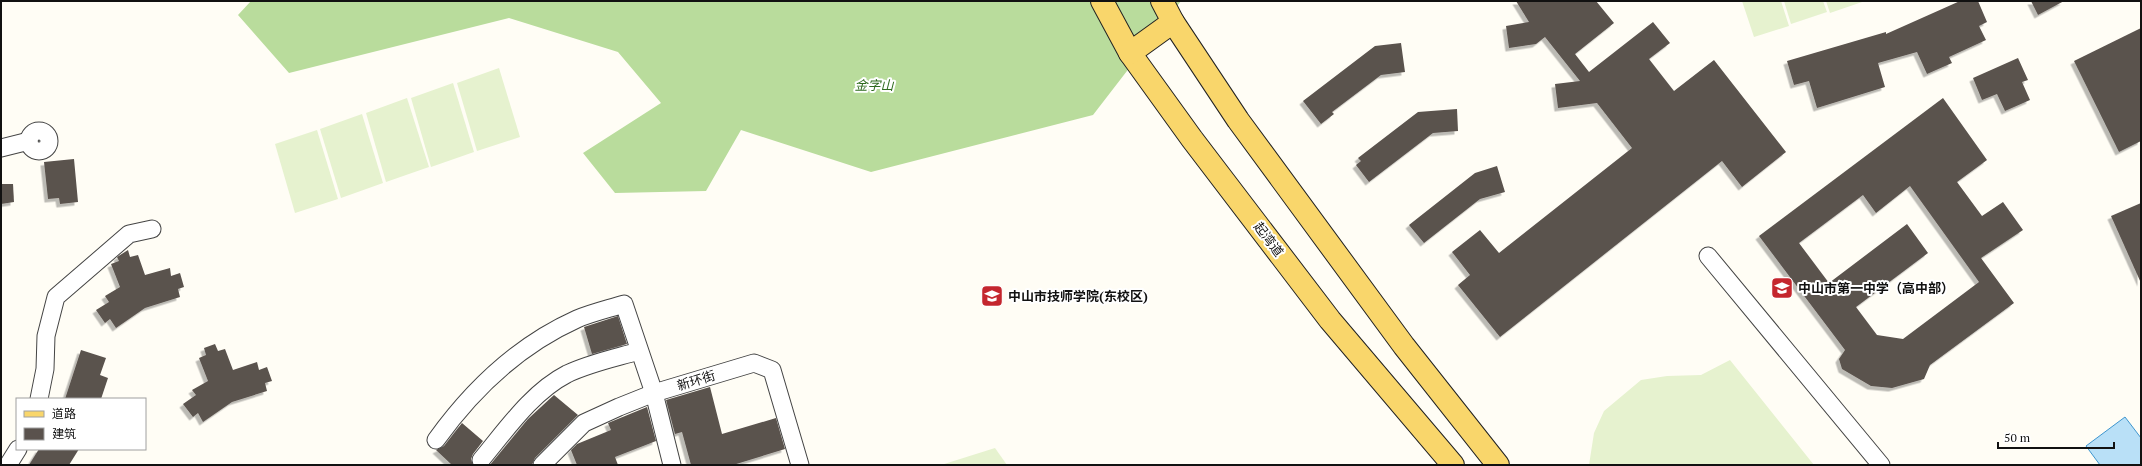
<svg xmlns="http://www.w3.org/2000/svg" width="2142" height="466" viewBox="0 0 2142 466" font-family="'PT Serif','Noto Sans SC',serif">
<style>
.forest{fill:#b9dc9c}
.pitch{fill:#e6f2cf}
.water{fill:#b9e0f7;stroke:#3f96cf}
.building{fill:#5a524d;fill-rule:evenodd;filter:url(#shadow)}
.lines{fill:none;stroke-linecap:round;stroke-linejoin:round}
.minor-casing{stroke:#444;stroke-width:19}
.major-casing{stroke:#222;stroke-width:24}
.minor{stroke:#fff;stroke-width:17}
.major{stroke:#f9d66b;stroke-width:22}
.labels{text-anchor:middle;stroke-width:4;stroke-linejoin:round;paint-order:stroke}
.park-label{font-size:13px;font-style:italic;fill:#2f6b1f;stroke:#fff}
.street-label{font-size:13px;fill:#111;stroke:#fff}
.poi-label{font-size:13px;font-weight:bold;fill:#111;stroke:#fff;text-anchor:start}
</style>
<defs>
<filter id="shadow"><feDropShadow dx="-3.5" dy="3.5" stdDeviation="0" flood-color="#0004"/></filter>
</defs>
<rect width="100%" height="100%" fill="#fffdf5"/>
<polygon class="forest" points="251,1 1181,1 1093,115 871,172 741,130 706,191 615,193 583,153 661,103 618,52 509,18 289,73 238,15"/>
<g class="pitch">
<polygon points="1742,1 1781,1 1789,26 1754,37"/>
<polygon points="1784,1 1823,1 1827,12 1791,24"/>
<polygon points="1826,1 1865,1 1830,13"/>
<polygon points="499,68 520,137 477,151 457,83"/>
<polygon points="453,83 474,152 431,167 411,98"/>
<polygon points="407,98 429,167 386,182 366,113"/>
<polygon points="362,114 383,183 341,198 320,129"/>
<polygon points="317,130 338,199 295,213 275,144"/>
<polygon points="1730,360 1814,465 1589,465 1594,433 1604,411 1641,380 1667,376 1701,375"/>
<polygon points="995,448 1007,465 941,465"/>
</g>
<polygon class="water" points="2125,417 2141,438 2141,465 2100,465 2086,446"/>
<g class="building">
<polygon points="1516,1 1596,1 1614,23 1575,54 1589,72 1653,22 1670,43 1649,59 1674,91 1714,60 1786,152 1742,187 1722,161 1500,337 1458,285 1470,275 1452,252 1480,230 1499,253 1632,148 1597,103 1558,108 1555,84 1580,81 1545,37 1536,44 1509,48 1506,26 1529,22"/>
<polygon points="1960,1 1978,1 1987,22 1979,26 1986,40 1949,57 1952,63 1927,74 1917,52 1878,63 1885,87 1817,108 1809,81 1794,85 1787,61 1886,32 1886,34"/>
<polygon points="2031,1 2064,1 2038,15"/>
<polygon points="2141,28 2141,141 2119,152 2074,61"/>
<polygon points="1401,43 1405,72 1381,75 1332,112 1334,114 1321,124 1303,101 1375,46"/>
<polygon points="2018,58 2028,80 2022,82 2030,100 2005,111 1997,94 1982,100 1973,78"/>
<path d="M1943,98L1987,160L1957,182L1982,216L2003,202L2023,230L1981,258L2014,303L1930,365L1924,379L1892,388L1871,386L1842,369L1839,359L1845,350L1759,236ZM1910,186L1979,282L1903,339L1877,335L1856,307L1928,253L1907,224L1829,283L1799,243L1863,195L1876,213Z"/>
<polygon points="1457,109 1458,131 1433,133 1369,182 1356,165 1361,161 1358,158 1418,112"/>
<polygon points="74,159 78,202 60,204 59,198 48,199 44,162"/>
<polygon points="1497,166 1505,192 1480,199 1424,243 1409,225 1475,173"/>
<polygon points="1,184 13,184 14,202 1,204"/>
<polygon points="2141,203 2141,283 2111,216"/>
<polygon points="128,250 130,257 138,255 145,275 170,268 171,276 180,273 184,287 178,289 180,297 145,308 116,328 110,319 105,323 96,310 109,302 105,296 120,287 111,264 119,261 117,257"/>
<polygon points="618,316 627,344 592,354 584,327"/>
<polygon points="215,344 218,351 225,349 233,370 257,362 259,370 267,367 272,381 265,383 267,391 232,402 203,422 198,413 193,417 183,404 196,395 192,390 208,381 199,358 206,355 204,348"/>
<polygon points="81,350 106,358 100,375 108,378 101,399 65,399"/>
<polygon points="710,387 722,434 776,418 785,449 733,465 691,465 682,432 675,434 666,400"/>
<polygon points="554,395 578,415 535,458 532,465 490,465 528,419"/>
<polygon points="647,407 656,441 615,457 618,465 577,465 571,450 577,444 611,430 608,423"/>
<polygon points="462,423 483,441 473,454 471,459 473,465 452,465 436,450 444,446"/>
<polygon points="39,449 79,449 69,465 29,465"/>
</g>
<g class="lines">
<g class="minor-casing">
<g id="minor">
<circle cx="39" cy="141" r="10"/>
<polyline points="1,148 29,141"/>
<polyline points="1708,256 1881,465"/>
<polyline points="39,399 45,369 46,336 56,297 129,234 152,229"/>
<path d="M436,440C472,390 519,345 577,319C591,313 608,309 624,304L654,393L672,465"/>
<path d="M481,460C506,430 532,392 567,374C590,363 615,358 639,351"/>
<polyline points="8,465 18,449"/>
<polyline points="542,465 584,423 619,407 654,393 754,363 772,370 800,465"/>
</g>
</g>
<g class="major-casing">
<g id="major">
<polyline points="1102,1 1130,53 1192,139 1330,320 1453,465"/>
<polyline points="1162,1 1173,22 1238,120 1404,346 1498,465"/>
<polyline points="1130,53 1173,22"/>
</g>
</g>
<use href="#minor" class="minor"/>
<use href="#major" class="major"/>
</g>
<defs>
<g id="school-square" transform="scale(1.15)"><rect x="-9" y="-9" width="18" height="18" rx="4" fill="#c4262e" stroke="#fff"/><path d="M0-5L7-2L0 1L-7-2ZM-4 1L0 2.5L4 1V4Q0 6-4 4Z" fill="#fff"/></g>
<g id="university-square" transform="scale(1.15)"><rect x="-9" y="-9" width="18" height="18" rx="4" fill="#c4262e" stroke="#fff"/><path d="M0-5L7-2L0 1L-7-2ZM-4 1L0 2.5L4 1V4Q0 6-4 4Z" fill="#fff"/></g>
</defs>
<g fill-rule="evenodd">
<use href="#school-square" x="1782" y="288"/>
<use href="#university-square" x="992" y="296"/>
</g>
<g class="labels">
<g class="park-label">
<text x="874" y="90">金字山</text>
</g>
<g class="street-label">
<text transform="translate(1269 239) rotate(53)" y="5">起湾道</text>
<text transform="translate(696 380) rotate(-17)" y="5">新环街</text>
</g>
<g class="poi-label">
<text x="1798" y="293">中山市第一中学（高中部）</text>
<text x="1008" y="301">中山市技师学院(东校区)</text>
</g>
</g>
<rect width="2142" height="466" fill="none" stroke="#111111" stroke-width="4"/>
<rect x="16" y="398" width="130" height="52" fill="#ffffff" stroke="#a0a0a0"/>
<rect x="24" y="411" width="20" height="6" fill="#f9d66b" stroke="#a0a0a0"/>
<text x="52" y="418" font-size="12" fill="#111111">道路</text>
<rect x="24" y="428" width="20" height="12" fill="#5a524d" stroke="#a0a0a0"/>
<text x="52" y="438" font-size="12" fill="#111111">建筑</text>
<path d="M1998 442v6h116v-6" fill="none" stroke="#111111" stroke-width="2"/>
<text x="2004" y="442" font-size="12" fill="#111111" stroke="#ffffff" stroke-width="3" paint-order="stroke">50 m</text>
</svg>
